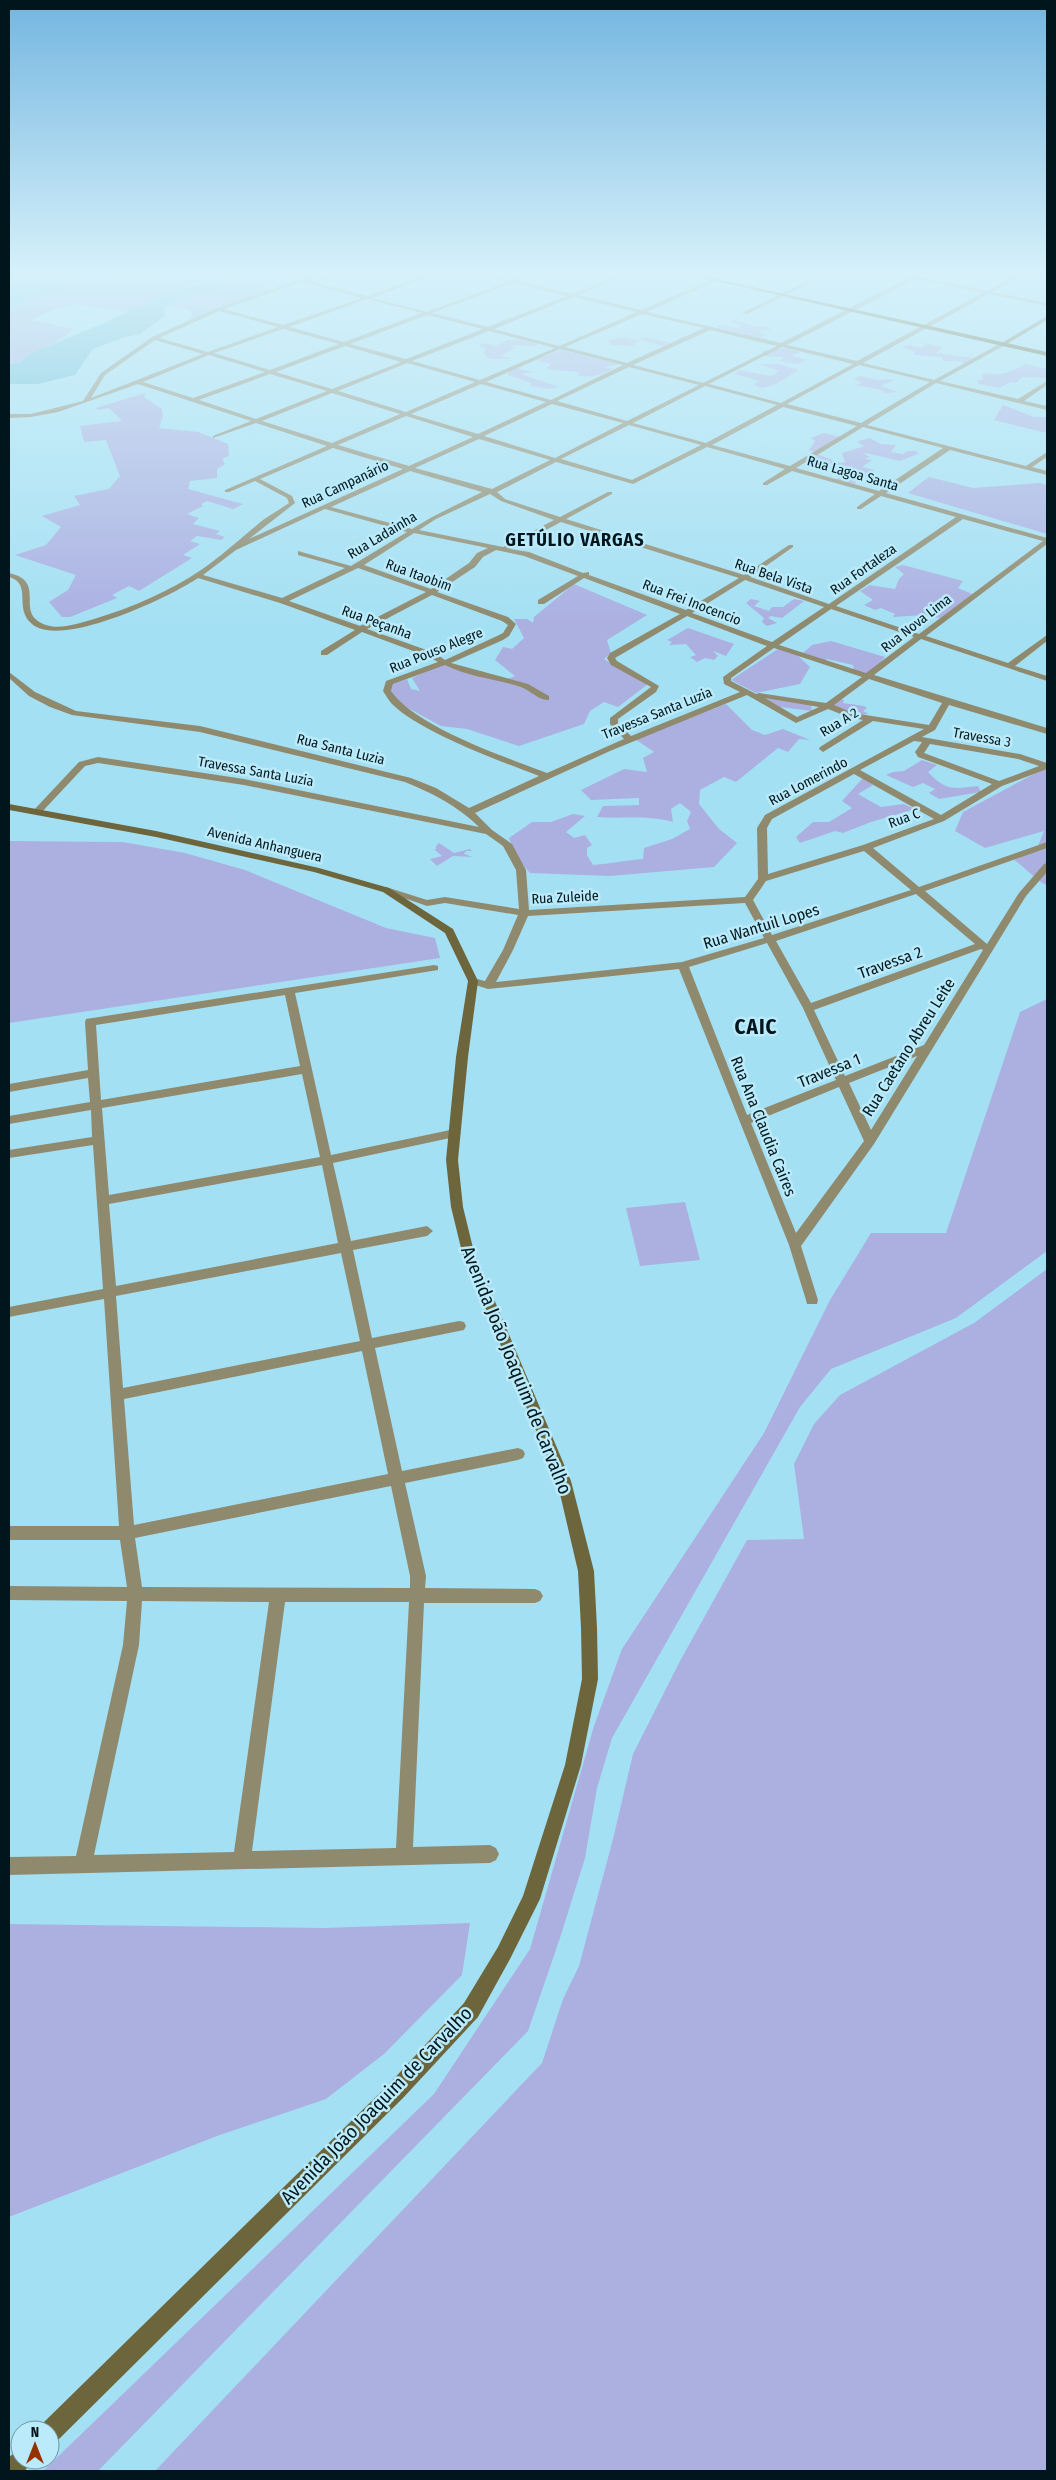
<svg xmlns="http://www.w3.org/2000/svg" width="1056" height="2480" viewBox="0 0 1056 2480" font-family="'Fira Sans Condensed',sans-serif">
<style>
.green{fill:#abb0e1}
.water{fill:#66bad3}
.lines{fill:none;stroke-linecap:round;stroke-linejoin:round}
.street{fill:#8f8a6e;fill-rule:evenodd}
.secondary{fill:#6d663c;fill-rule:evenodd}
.primary{fill:#564c13;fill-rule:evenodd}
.labels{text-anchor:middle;stroke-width:5;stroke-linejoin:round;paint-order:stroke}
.far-street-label{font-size:14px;fill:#00161c;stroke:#bbebfa}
.street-label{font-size:16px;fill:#00161c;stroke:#bbebfa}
.far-district-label{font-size:18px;font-weight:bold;letter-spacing:1px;fill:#00161c;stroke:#bbebfa}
.near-street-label{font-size:19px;fill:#00161c;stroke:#bbebfa}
.district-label{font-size:21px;font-weight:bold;letter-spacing:1px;fill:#00161c;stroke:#bbebfa}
</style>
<rect width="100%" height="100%" fill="#a4e0f3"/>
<g class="green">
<path d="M182,275H235L187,286L127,312L76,304L56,309L31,320L73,329C58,343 51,345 33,353C23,358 22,363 9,365V308L92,277C107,276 117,282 131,283C148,284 166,278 182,275Z"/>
<path d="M274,275H314L261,283L267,290L264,293L207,315H200L197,319L192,320L187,318L193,316L189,310L169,305C200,287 240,283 274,275Z"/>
<polygon points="734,320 754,326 767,327 772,330 758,331 766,335 759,338 716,327 721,325 742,329 740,327 741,326 730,322"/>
<polygon points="623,337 638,340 645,337 671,343 664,346 640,340 633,344 636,346 611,345 607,340"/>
<path d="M522,339L539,344C531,349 520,343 511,346L515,348L501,356L513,359H490L483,353L486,348L478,346L484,343L496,346L506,340Z"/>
<polygon points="926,343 942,347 936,353 973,358 964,364 961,361 944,361 941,357 913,355 915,352 902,347 910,345 921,348"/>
<path d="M786,348L800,352L792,356L807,360L798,364L780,361L784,357L764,356L762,352C768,348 778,351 786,348Z"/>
<path d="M561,350L619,364L605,367L613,369C602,375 588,379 576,375L580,373C570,369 556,373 547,368L551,364L535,360Z"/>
<polygon points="759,364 779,364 799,370 776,384 763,388 753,385 759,381 735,374 739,370 771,376 779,371"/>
<path d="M1026,364L1047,369V378L1022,377L1016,383L1011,382L999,388L979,384L977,380H983L982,375L986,373C1000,377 1013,371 1026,364Z"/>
<polygon points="517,368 532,372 521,374 559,387 547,389 531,386 531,383 508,375 509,371"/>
<path d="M859,376L878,380L892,379L894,380L880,386L898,392L886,393C879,387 865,388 856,385L862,383L854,379Z"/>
<polygon points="145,393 144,397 162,409 163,416 159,428 198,432 228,444 229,456 222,459 225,464 217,469 217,478 190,481 188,489 243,504 233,509 207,501 201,504 203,506 187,514 199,518 193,524 220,531 216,534 225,537 221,540 197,536 190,541 200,544 183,555 192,558 139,591 129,586 112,595 117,598 70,617 62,617 49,602 68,590 76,575 15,555 46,545 61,527 42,516 80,505 74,496 109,489 120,476 106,440 84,442 80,426 122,421 109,408 98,410 96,408"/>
<polygon points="1003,405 1034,417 1047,417 1047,433 994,420"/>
<polygon points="824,433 840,437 815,452 809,450 815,441 811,438"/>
<polygon points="870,438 880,444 896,445 891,452 903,454 908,451 916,451 918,454 900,461 866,453 864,454 870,457 865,459 872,460 862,467 874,470 869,473 872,475 854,481 857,483 851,484 834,480 847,475 844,470 839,472 828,467 838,466 822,461 811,462 810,458 817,454 840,463 845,462 842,453 865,446 858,443 859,441"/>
<polygon points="929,477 973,488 1040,483 1047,485 1047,534 908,493"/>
<polygon points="903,565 963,581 958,588 975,595 940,618 923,615 893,617 895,614 881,608 875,610 864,605 873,600 860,591 870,585 895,589 899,579 904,574 895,567"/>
<polygon points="574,584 647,615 607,640 611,653 604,659 648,684 618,707 604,702 590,711 584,724 519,746 467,729 441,726 399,703 391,691 393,684 407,679 411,689 420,691 412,678 443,664 507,679 515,676 495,660 503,647 512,649 524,638 514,619 527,619 533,623 534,617"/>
<polygon points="751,599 760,601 754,606 769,611 772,607 783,607 794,599 804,601 782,618 771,616 768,618 777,623 767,626 762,622 764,618 746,603"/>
<polygon points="688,628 734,644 726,656 713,651 718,656 714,660 705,658 697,662 690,657 696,655 686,644 669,645 672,642 667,640"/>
<polygon points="831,641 885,657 870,675 854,670 853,665 827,659 825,661 803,653 812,645"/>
<polygon points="778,649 796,654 810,667 800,684 756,693 731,680"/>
<polygon points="759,696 811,704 812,711 780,707"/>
<polygon points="841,699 844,700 843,703 864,706 867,708 863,711 869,714 851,715 831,706"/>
<path d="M726,704L752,730L765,735L783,729L810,740L799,739L788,752L778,748L736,782L724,777L700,790L699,804L719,829L737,843L714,867L610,876L530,873L516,857L509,838L532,822H551L573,814L585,816L566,832L574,838L585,835L592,845L587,848V855L593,865C610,864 626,860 643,859L644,848L672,839L690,829L687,821L691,812L680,803L671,809L673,822C648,815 622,819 597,817L603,806L639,805V798L591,800L581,790L624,769L647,772L643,758L654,752L635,739Z"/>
<path d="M922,760L937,765L928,772C946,791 953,789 978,786L981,792L939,799L929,793L935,789L923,783L913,787L886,775L893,772L904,771Z"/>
<path d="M1047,767V885C1037,882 1025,867 1014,860L1036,851L1044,831L985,848L955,831L963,812Z"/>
<polygon points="863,778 873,785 858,794 881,807 904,804 915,809 871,822 843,833 835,831 800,843 796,837 813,822 829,822 852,808 842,801"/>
<polygon points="9,841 123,842 185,853 245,870 386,928 435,938 440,958 9,1023"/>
<polygon points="439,843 454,853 470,849 472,851 466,851 464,854 473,857 453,856 437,866 430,859 442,856 434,849 436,849 436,846"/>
<polygon points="1047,999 1047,1251 956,1318 831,1369 800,1407 612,1738 597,1788 585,1858 559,1941 528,2031 98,2471 43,2471 434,2094 530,1949 594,1726 622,1649 764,1433 830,1300 871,1233 946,1233 1020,1012"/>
<polygon points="685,1202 700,1260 640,1266 626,1208"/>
<polygon points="1047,1269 1047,2471 155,2471 542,2063 563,1999 579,1966 613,1839 633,1754 680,1661 747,1540 804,1539 794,1464 814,1424 840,1395 974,1323"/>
<polygon points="470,1923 462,1975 384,2054 326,2099 217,2136 9,2217 9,1924 323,1928"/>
</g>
<g class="water">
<polygon points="9,275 182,275 137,283 111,277 92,277 9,308"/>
<path d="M237,275H271C235,284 195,288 164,308L165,316L140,334L125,337L93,349L75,375L38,384H9V365L21,362L30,354L104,323L167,293Z"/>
</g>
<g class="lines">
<g class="street">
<path d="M313,275H321L307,281L336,275L316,283L367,296L426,275H433L372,298L427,312L507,282L483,275L512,280L525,275H532L518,281L572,294L620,275H627L578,295L641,310L723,275H730L647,312L781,343L912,276L922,275L920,277L987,291L1016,275H1022L993,292L1047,303V306L989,294L863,363L934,380L1003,342L1005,345L940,381L1018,399L1047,381V385L1024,401L1047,406V410L936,383L867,425L1026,466L1047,452V457L1032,467L1047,471V475L950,450L886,493L1047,538V544L926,636L1008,663L1047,635V641L1015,666L1047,676V681L921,639L874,675L1047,728V734L949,705L935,730L922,737L1020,754L1047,763V769L1002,786L944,821L873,848L919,887L1047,842V848L925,891L987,944L1019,893L1044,864L1047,863V872L1026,896L874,1144L801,1246L818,1300L817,1304H807L806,1300L789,1245L679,969L488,989L469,983L468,981L473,978L485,981L503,950L518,915L445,903L427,906L381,890L386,887L427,900L445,897L519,909L516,870L503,846L486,834L244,785L98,763L85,766L40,814L32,812L79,762L98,757L244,779L479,827C458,806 432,793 405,782L200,732L72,715L50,707L29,696L9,678V672L35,692L76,711L200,726L411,778L436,788L469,808L539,776C500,761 420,732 392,704C388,700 386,695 383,691L386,681L438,662L429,657L362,632L327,655H321V651L355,630L280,603L198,578C170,597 61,649 32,624C13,608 33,584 9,577V573C49,582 12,613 46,625C60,630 80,623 94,619C131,608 170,591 201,570C223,555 242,537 263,520C271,514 281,509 289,503L287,498L255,481L229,492H225V490L327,446L256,423L213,438V436L251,421L138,384L58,412L31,417L9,418V414H31L83,401L101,373L152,337L217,308ZM916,279L983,293L857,361L787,345ZM302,282L362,298L283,325L224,309ZM513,283L567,296L488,327L432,313ZM573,297L637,312L559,346L494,329ZM367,299L422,313L344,342L289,327ZM219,311L278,327L208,352L159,338ZM642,314L704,328L627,363L565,347ZM427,315L483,329L406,359L350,344ZM283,329L339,344L270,370L214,353ZM710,330L777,346L703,383L633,365ZM489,331L555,348L480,380L412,361ZM155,340L203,354L91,398L105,375ZM345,346L401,362L332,389L276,372ZM782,347L853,364L781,403L709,384ZM560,349L623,365L551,400L486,382ZM209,355L265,372L193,398L143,382ZM407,363L475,382L406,412L338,391ZM859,365L930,382L861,423L787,404ZM629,367L699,385L627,421L557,401ZM270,374L327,391L256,419L199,400ZM481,384L546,402L478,434L411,414ZM705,386L777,405L706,443L633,423ZM332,393L400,414L332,443L262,421ZM552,404L623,423L555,458L484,436ZM783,407L857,426L790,466L712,445ZM406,416L473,437L409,466L338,445ZM629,425L701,445L632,480L561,459ZM863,427L943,448L879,491L796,468ZM479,439L550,460L492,489L415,468ZM707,447L785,469L763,483V485H767L792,471L875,494L857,507V509H861L881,496L956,517L829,604L750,577L793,547V545H789L744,575L566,519L612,494V492H608L560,517L505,499L497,492L556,462L633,484ZM333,448L403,469L249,539L295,503L292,496L260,479ZM410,471L482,492L432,517L412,529L331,507ZM490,494L501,501L554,520L503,547L419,530L436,519ZM325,509L407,532L351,566L298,551V555L345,568L282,598L203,575L236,550ZM963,519L1043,541L919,634L836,606ZM561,522L739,578L686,610L589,575V572L583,573L529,552L510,549ZM414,533L488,548L477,553L469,563L431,589L364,565ZM496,550L524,556L578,576L538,600V604H544L584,578L680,614L610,653L607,658L611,665L651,687L610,718V724L624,739L547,773C505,757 416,727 391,691L393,684L445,665C469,677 496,679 521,687C530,690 539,701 549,700V696L528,684L451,663L503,640L509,636L516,624L508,617L437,592L475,567L483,557ZM358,568L426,592L360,626L289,601ZM745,580L824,607L772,642L692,613ZM432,595L502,621L508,625L503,633L497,636L445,660L435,653L367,629ZM831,609L914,637L866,673L779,645ZM687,616L767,646L723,677L724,684L740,692L631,736L618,723V719L656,692L659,686L617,661L615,658ZM774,648L862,677L826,703L759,693L756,694L731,681V678ZM869,679L942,703L929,725L853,713L834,705ZM747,695L796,723L828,709L848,717L863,720L820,747L819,749L823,752L873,721L924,729L765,815L757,828L758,879L745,897L529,910L526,870L512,844L492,830L475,813L610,751ZM765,698L819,707L797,717ZM914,741L922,742L915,752L918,757L992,784L941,815L860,770ZM930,744L1018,759L1039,766L999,781L924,753ZM854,774L934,819L863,845L768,874L767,828L772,819ZM864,851L911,890L772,935L753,900L766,881ZM916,894L975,944L811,1003L776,941ZM745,903L764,938L682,962L496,982L513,950L528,916ZM767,943L803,1008L836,1080L747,1115L689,967ZM981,949L983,950L924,1045L845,1076L814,1010ZM917,1056L871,1130L849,1083ZM839,1087L864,1141L796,1233L751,1123Z"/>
<polygon points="820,275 827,275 747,314 742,313"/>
<polygon points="1032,275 1047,277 1047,279 1032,276"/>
<path d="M434,965L438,966V970L295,993L331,1155L455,1129L461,1133L455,1137L333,1163L351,1241L427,1226L433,1231L427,1236L353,1250L372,1338L459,1321L464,1322L466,1326L464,1330L459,1331L375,1348L402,1471L518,1448L523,1450L525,1454L523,1458L518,1460L405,1483L426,1576L425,1588L535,1589L540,1591L543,1596L540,1601L535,1603H424L413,1847L490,1845L496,1848L499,1854L496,1860L490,1863L9,1875V1857L76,1856L123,1645L127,1601L9,1600V1586L127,1587L120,1540H9V1526H119L104,1299L9,1317V1307L103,1289L93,1145L9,1158V1150L92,1137L91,1110L9,1124V1116L90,1102L88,1078L9,1092V1084L88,1070L85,1022L86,1019ZM285,995L300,1066L101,1100L96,1025ZM302,1074L320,1157L109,1195L102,1108ZM322,1165L338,1243L116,1286L109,1204ZM341,1253L360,1341L123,1388L116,1296ZM362,1351L388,1474L134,1525L124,1399ZM391,1486L410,1576V1588L142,1587L135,1538ZM142,1601L269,1602L234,1852L94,1855L139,1645ZM285,1602H409L396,1848L252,1851Z"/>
</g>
<g class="secondary">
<polygon points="1047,316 1047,320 1005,345 1000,344"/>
<polygon points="9,804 156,831 319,868 389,888 453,929 478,981 468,1057 458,1160 463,1207 474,1252 571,1481 594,1571 597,1628 598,1679 581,1765 540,1899 510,1959 478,2017 403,2098 58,2440 50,2443 50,2430 40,2430 42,2424 389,2084 464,2003 498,1947 523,1896 565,1765 582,1679 581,1628 578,1571 557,1481 462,1252 451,1207 446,1160 456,1057 468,981 445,933 383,892 314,872 156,837 9,810"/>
<polygon points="20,2449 20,2460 32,2460 25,2471 9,2471 9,2457"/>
</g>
<polygon class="primary" points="689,275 699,275 1047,352 1047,356"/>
</g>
<linearGradient id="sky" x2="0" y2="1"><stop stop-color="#74b6e0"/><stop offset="0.44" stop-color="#d6f1fa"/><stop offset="1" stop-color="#d6f1fa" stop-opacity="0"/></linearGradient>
<rect width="1056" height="622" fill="url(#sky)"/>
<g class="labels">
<g class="far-street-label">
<text transform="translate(853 473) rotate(16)" y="5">Rua Lagoa Santa</text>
<text transform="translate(345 484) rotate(-25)" y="5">Rua Campanário</text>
<text transform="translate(382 535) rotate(-31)" y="5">Rua Ladainha</text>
<text transform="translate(863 569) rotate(-35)" y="5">Rua Fortaleza</text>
<text transform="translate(419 575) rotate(20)" y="5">Rua Itaobim</text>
<text transform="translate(774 576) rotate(19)" y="5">Rua Bela Vista</text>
<text transform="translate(692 602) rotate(21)" y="5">Rua Frei Inocencio</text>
<text transform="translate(377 622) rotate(20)" y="5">Rua Peçanha</text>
<text transform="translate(916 623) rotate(-38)" y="5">Rua Nova Lima</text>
<text transform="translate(436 650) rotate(-22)" y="5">Rua Pouso Alegre</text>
<text transform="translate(657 713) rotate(-22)" y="5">Travessa Santa Luzia</text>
<text transform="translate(839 722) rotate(-32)" y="5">Rua A 2</text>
<text transform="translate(982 737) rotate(10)" y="5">Travessa 3</text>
<text transform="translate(341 749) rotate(14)" y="5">Rua Santa Luzia</text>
<text transform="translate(256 771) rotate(10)" y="5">Travessa Santa Luzia</text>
<text transform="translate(808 781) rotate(-28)" y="5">Rua Lomerindo</text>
<text transform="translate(904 818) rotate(-20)" y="5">Rua C</text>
<text transform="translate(265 844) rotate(13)" y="5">Avenida Anhanguera</text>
<text transform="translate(565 897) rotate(-3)" y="5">Rua Zuleide</text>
</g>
<g class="street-label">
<text transform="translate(761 926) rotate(-17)" y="6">Rua Wantuil Lopes</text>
<text transform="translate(890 962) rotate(-20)" y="6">Travessa 2</text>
<text transform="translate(908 1047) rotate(-58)" y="6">Rua Caetano Abreu Leite</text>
<text transform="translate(829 1070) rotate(-22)" y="6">Travessa 1</text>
<text transform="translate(764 1126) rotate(68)" y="6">Rua Ana Claudia Caires</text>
</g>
<g class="far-district-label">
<text x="575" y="546">GETÚLIO VARGAS</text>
</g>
<g class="near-street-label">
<text transform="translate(517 1370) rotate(68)" y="7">Avenida João Joaquim de Carvalho</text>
<text transform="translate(376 2105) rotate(-46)" y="7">Avenida João Joaquim de Carvalho</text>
</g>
<g class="district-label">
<text x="756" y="1034">CAIC</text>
</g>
</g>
<rect width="1056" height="2480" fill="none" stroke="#00161c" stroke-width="20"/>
<g transform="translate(35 2445)"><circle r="24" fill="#bbebfa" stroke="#7096a1"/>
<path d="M0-4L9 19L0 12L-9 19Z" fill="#953001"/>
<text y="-8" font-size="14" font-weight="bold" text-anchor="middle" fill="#00161c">N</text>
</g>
</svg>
